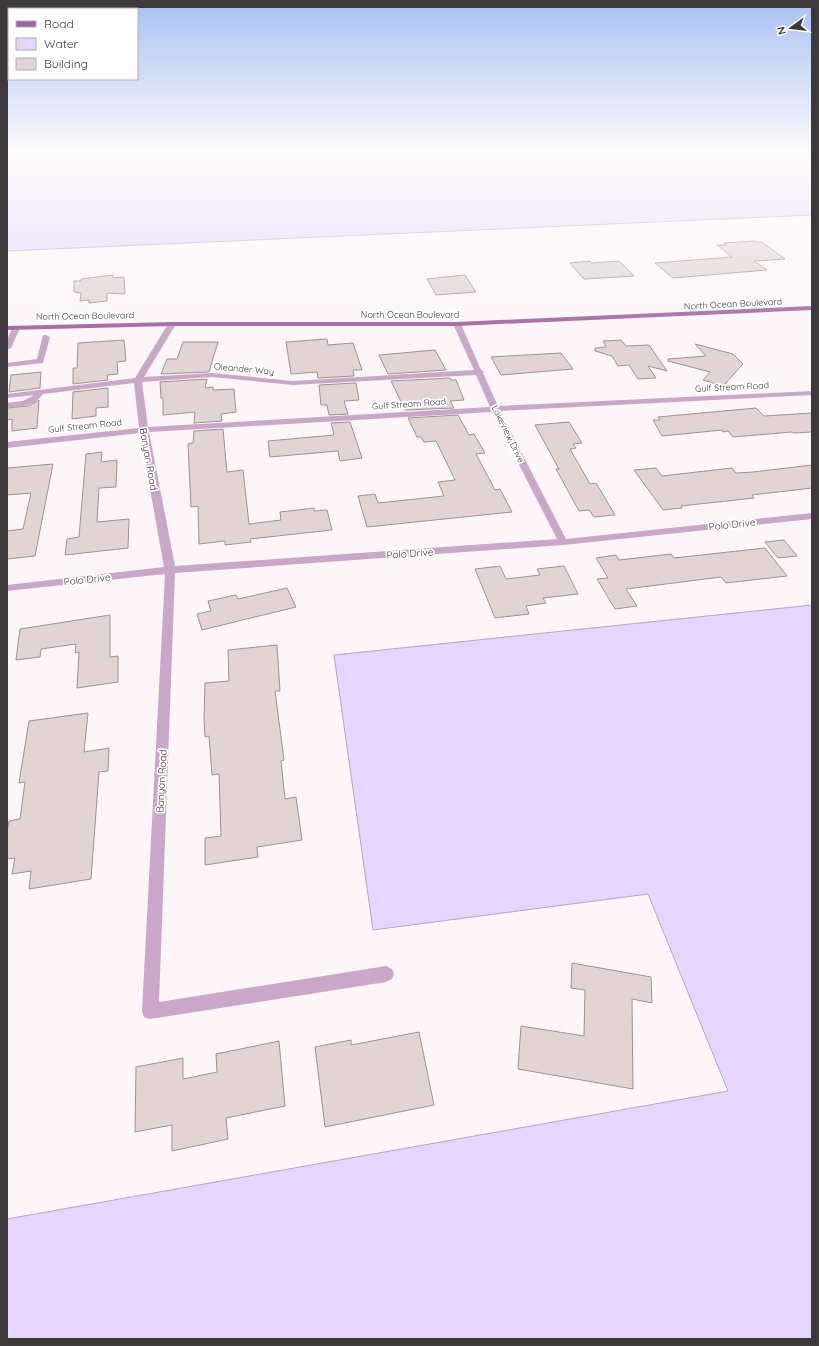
<svg xmlns="http://www.w3.org/2000/svg" width="819" height="1346" viewBox="0 0 819 1346" font-family="Quicksand,sans-serif">
<style>
.water{fill:#e5d5ff;stroke:#b3a6c4}
.building{fill:#e1d4d3;stroke:#9e9291}
.lines{fill:none;stroke-linecap:round;stroke-linejoin:round}
.minor{fill:#caa7c7;fill-rule:evenodd}
.major{fill:#a0629d;fill-rule:evenodd}
.labels{text-anchor:middle;stroke-width:3.5;stroke-linejoin:round;paint-order:stroke}
.far-street-label{font-size:9px;fill:#3d383a;stroke:#fff}
.street-label{font-size:10px;fill:#3d383a;stroke:#fff}
</style>
<rect width="100%" height="100%" fill="#fdf6f8"/>
<g class="water">
<polygon points="7,153 812,153 812,215 7,251"/>
<polygon points="812,605 812,1339 7,1339 7,1219 728,1091 648,894 373,930 334,655"/>
</g>
<g class="building">
<polygon points="754,241 756,242 762,242 785,259 754,261 767,270 673,278 655,263 732,257 717,245 727,245 724,243"/>
<polygon points="590,261 591,263 619,261 634,276 584,279 570,263"/>
<polygon points="113,275 113,278 124,277 125,294 107,293 107,301 89,303 89,300 80,301 81,293 74,292 74,281 81,281 81,279"/>
<polygon points="465,275 476,292 436,295 427,279"/>
<polygon points="327,339 328,345 353,343 362,370 353,370 354,376 318,378 317,372 291,374 286,342"/>
<polygon points="124,340 126,361 117,362 118,374 107,375 108,380 73,384 73,368 77,368 78,343"/>
<polygon points="621,340 626,346 649,345 667,371 648,366 656,378 638,379 629,365 618,366 612,356 595,351 595,348 606,347 603,341"/>
<polygon points="183,342 218,342 209,372 161,374 167,359 177,359"/>
<polygon points="695,344 733,354 743,364 723,386 703,380 710,372 668,361 668,359 706,356"/>
<polygon points="435,350 446,370 388,374 379,355"/>
<polygon points="561,353 573,369 501,375 491,357"/>
<polygon points="41,372 40,388 9,392 11,375"/>
<polygon points="450,378 451,380 456,380 464,400 450,401 454,408 405,410 391,381"/>
<polygon points="207,379 205,388 213,387 213,390 234,389 236,412 221,414 222,421 194,423 195,412 163,415 163,398 161,398 160,382"/>
<polygon points="356,383 359,400 344,401 348,414 329,415 327,405 321,405 319,385"/>
<polygon points="108,388 108,407 96,408 96,416 72,419 73,392"/>
<polygon points="39,400 37,428 12,431 12,419 7,420 7,408 28,406"/>
<polygon points="756,408 764,416 812,413 812,432 794,433 792,432 733,437 728,431 723,432 722,430 662,436 653,420 660,420 658,417"/>
<polygon points="458,415 469,435 474,434 485,453 476,454 495,490 500,489 512,512 367,527 358,496 375,494 378,503 444,496 438,482 455,480 436,441 424,442 421,437 417,437 408,418"/>
<polygon points="350,422 362,458 340,461 338,451 270,457 268,441 334,435 331,423"/>
<polygon points="569,422 582,443 573,444 576,448 570,449 590,484 596,483 615,515 594,517 589,510 579,511 556,469 559,469 535,425"/>
<polygon points="223,429 227,472 243,470 249,524 281,520 280,512 314,508 314,511 327,510 332,530 250,539 251,542 225,545 225,541 199,544 198,506 191,507 188,444 193,443 194,431"/>
<polygon points="102,452 101,462 117,460 116,487 99,488 97,522 129,519 128,548 65,555 67,539 79,537 86,454"/>
<polygon points="53,464 35,556 7,559 7,531 23,529 31,493 7,495 7,468"/>
<polygon points="812,465 812,488 752,495 754,498 681,506 682,508 663,510 634,470 656,468 662,476 732,468 736,473 753,472"/>
<polygon points="784,540 797,556 778,558 765,542"/>
<polygon points="765,548 787,576 726,583 721,577 626,589 637,606 615,609 597,579 608,578 596,558 616,555 619,560 671,554 674,558"/>
<polygon points="500,566 506,579 540,575 537,569 564,566 578,594 543,598 546,603 526,606 529,614 495,618 475,569"/>
<polygon points="287,588 296,607 202,630 197,614 211,611 208,601 236,595 238,599"/>
<polygon points="110,615 110,657 118,656 118,682 77,688 79,652 75,653 76,644 41,649 40,657 16,660 20,629"/>
<polygon points="277,645 280,691 275,691 284,760 281,761 285,799 296,797 302,840 257,847 258,857 205,865 205,838 221,836 219,774 212,775 209,736 205,737 204,720 205,683 229,681 228,650"/>
<polygon points="88,713 84,752 109,748 108,771 99,772 91,879 29,889 31,871 12,874 15,858 7,859 7,832 9,821 20,819 25,782 19,783 29,721"/>
<polygon points="572,963 651,977 652,1003 632,999 633,1089 518,1069 521,1026 584,1036 585,990 571,988"/>
<polygon points="419,1032 434,1105 325,1127 315,1047 351,1040 351,1045"/>
<polygon points="279,1041 285,1106 226,1118 228,1139 172,1151 172,1125 135,1132 136,1067 183,1058 183,1079 217,1072 216,1054"/>
</g>
<g class="lines">
<g class="minor">
<path d="M172,322L176,324L144,377L212,373L293,381L474,370L453,324L457,322L461,324L481,370L484,372L483,373L498,406L812,391V395L500,411L566,539L812,513V519L563,545L175,573L159,1002L386,966L392,969L394,974L392,979L386,982L150,1019L144,1017L142,1011L165,574L7,591V585L164,567L140,433L7,448V442L139,428L134,383L43,394C35,405 21,408 7,407V403L23,401L34,395L7,398V394L135,378L168,324ZM476,375L490,407L148,427L142,382L212,377L293,385ZM492,412L557,539L175,566L149,432Z"/>
<polygon points="13,326 19,326 20,328 11,348 7,350 7,340"/>
<polygon points="43,335 46,335 50,337 43,363 7,367 7,363 37,359"/>
</g>
<polygon class="major" points="812,306 812,310 457,326 172,326 7,330 7,326 172,322 457,322"/>
</g>
<linearGradient id="sky" x2="0" y2="1"><stop stop-color="#a7c1f1"/><stop offset="0.45" stop-color="#fefbfc"/><stop offset="1" stop-color="#fefbfc" stop-opacity="0"/></linearGradient>
<rect width="819" height="342" fill="url(#sky)"/>
<g class="labels">
<g class="far-street-label">
<text transform="translate(733 304) rotate(-3)" y="3">North Ocean Boulevard</text>
<text x="410" y="318">North Ocean Boulevard</text>
<text transform="translate(85 316) rotate(-1)" y="3">North Ocean Boulevard</text>
<text transform="translate(244 369) rotate(5)" y="3">Oleander Way</text>
<text transform="translate(732 387) rotate(-3)" y="3">Gulf Stream Road</text>
<text transform="translate(409 404) rotate(-4)" y="3">Gulf Stream Road</text>
<text transform="translate(85 426) rotate(-6)" y="3">Gulf Stream Road</text>
<text transform="translate(508 434) rotate(64)" y="3">Lakeview Drive</text>
</g>
<g class="street-label">
<text transform="translate(149 459) rotate(80)" y="4">Banyan Road</text>
<text transform="translate(732 524) rotate(-6)" y="4">Polo Drive</text>
<text transform="translate(410 553) rotate(-4)" y="4">Polo Drive</text>
<text transform="translate(87 579) rotate(-6)" y="4">Polo Drive</text>
<text transform="translate(161 781) rotate(-87)" y="4">Banyan Road</text>
</g>
</g>
<rect width="819" height="1346" fill="none" stroke="#3d383a" stroke-width="16"/>
<rect x="8" y="8" width="130" height="72" fill="#ffffff" stroke="#b1afb0"/>
<rect x="16" y="21" width="20" height="6" fill="#a0629d" stroke="#b1afb0"/>
<text x="44" y="28" font-size="12" fill="#3d383a">Road</text>
<rect x="16" y="38" width="20" height="12" fill="#e5d5ff" stroke="#b1afb0"/>
<text x="44" y="48" font-size="12" fill="#3d383a">Water</text>
<rect x="16" y="58" width="20" height="12" fill="#e1d4d3" stroke="#b1afb0"/>
<text x="44" y="68" font-size="12" fill="#3d383a">Building</text>
<g transform="translate(791 28) rotate(255)" stroke="#ffffff" stroke-width="3" paint-order="stroke">
<path d="M0-3L7 15L0 10L-7 15Z" fill="#3d383a"/>
<text y="-6" font-size="11" font-weight="bold" text-anchor="middle" fill="#3d383a">N</text>
</g>
</svg>
